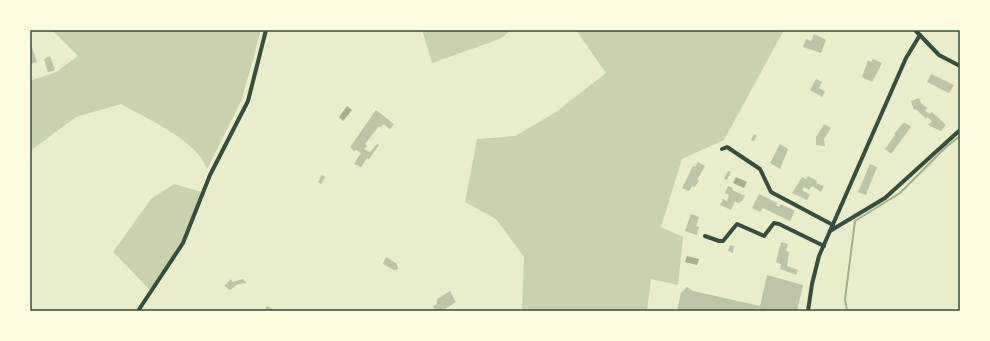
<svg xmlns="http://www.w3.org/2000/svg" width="990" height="341" viewBox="0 0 990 341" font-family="Helvetica,sans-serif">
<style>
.green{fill:#cad2ad}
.water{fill:#a3b18a}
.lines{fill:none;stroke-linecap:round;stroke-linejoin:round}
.stream{stroke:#a3b18a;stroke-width:2}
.building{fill:#bcc5a7}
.minor{stroke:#344e41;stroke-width:4}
.neatline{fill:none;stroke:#344e41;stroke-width:1.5}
</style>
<rect width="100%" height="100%" fill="#e9edc9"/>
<g class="green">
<path d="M49,30H261L242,99L207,169C197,140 147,119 121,104L76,117L30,151V81L56,72L78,56L55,33Z"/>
<polygon points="422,30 511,30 500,39 432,63"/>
<polygon points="576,30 784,30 724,140 682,159 661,227 683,237 678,285 651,279 647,311 522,311 524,257 496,219 465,202 477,139 515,136 556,112 606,73"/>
<polygon points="174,184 202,192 183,243 150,290 113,252 151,199"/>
</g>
<g class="water">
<polygon points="347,106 352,110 343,121 339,117"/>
<polygon points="736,177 747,182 744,188 733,183"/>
<polygon points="687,256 699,259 697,265 685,262"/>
</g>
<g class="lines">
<polyline class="stream" points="847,311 845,299 855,221 900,193 946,147 960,136"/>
</g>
<g class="building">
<polygon points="814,34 826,40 821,53 803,47 806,39 811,41"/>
<polygon points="30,42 37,62 30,64"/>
<polygon points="50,56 55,70 48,72 44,59"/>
<polygon points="873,59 882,63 872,82 862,77 868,60 871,62"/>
<polygon points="931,74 954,85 949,93 927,82"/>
<polygon points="816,79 822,82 819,88 825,91 822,97 810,90"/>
<polygon points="919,98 921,103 927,108 925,111 930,114 932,112 946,125 941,131 928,125 932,121 927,117 926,119 916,109 914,110 911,101"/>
<polygon points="376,110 394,124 390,129 383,124 381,127 379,126 365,144 367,146 364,149 370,152 377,144 379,145 369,159 367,158 361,167 354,164 361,153 356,150 354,151 350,147"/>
<polygon points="904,122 911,127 891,154 885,149 895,135 894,134"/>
<polygon points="824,124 831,128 824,139 825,146 816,145 816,137"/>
<polygon points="754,134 757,136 754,141 751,140"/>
<polygon points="780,144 788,149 780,169 770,163"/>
<polygon points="698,162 705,166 697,180 699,180 695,187 692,186 689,191 682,188 693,166 695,167"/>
<polygon points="870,164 877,167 866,195 858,192"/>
<polygon points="728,171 731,172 727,180 724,179"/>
<polygon points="322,175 325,177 321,184 318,182"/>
<polygon points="808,176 817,181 816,183 824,186 821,192 812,186 809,190 804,187 802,190 810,195 807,200 792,193 802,177 806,179"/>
<polygon points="728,186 733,188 732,190 745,196 742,201 738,203 735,201 731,210 720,205 723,199 727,201 729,195 725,193"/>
<polygon points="759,194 777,203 776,205 779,207 781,204 795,211 790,221 763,208 760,212 752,208"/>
<polygon points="691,214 699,217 696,226 699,227 697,235 685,231"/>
<polygon points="781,242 788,244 786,251 789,252 787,266 798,270 796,275 780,269 781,264 776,262"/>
<polygon points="730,245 734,246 733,253 728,251"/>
<polygon points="386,257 397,264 398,269 394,270 383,264"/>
<polygon points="767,275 803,285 797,311 677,310 681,293 687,287 693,291 760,306"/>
<polygon points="231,279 232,282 243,279 247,283 238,284 230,290 224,286"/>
<polygon points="450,291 456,302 445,309 447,311 436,311 433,306 437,304 437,299"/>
<polygon points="267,306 276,311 264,311"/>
</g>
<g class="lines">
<g class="minor">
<polyline points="915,30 939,55 960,66"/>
<polyline points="722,149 727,147 760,169 771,192 833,225"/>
<polyline points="830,231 885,198 960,130"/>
<polyline points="705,236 719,241 723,241 737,224 764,236 774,223 779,224 824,246"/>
<polyline points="138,311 183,243 210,175 248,101 266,30"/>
<polyline points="808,311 812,284 819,256 906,58 920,35"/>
</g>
</g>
<rect width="990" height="341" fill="none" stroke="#fefae0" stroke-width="62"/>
<rect x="31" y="31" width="928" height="279" class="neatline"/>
</svg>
